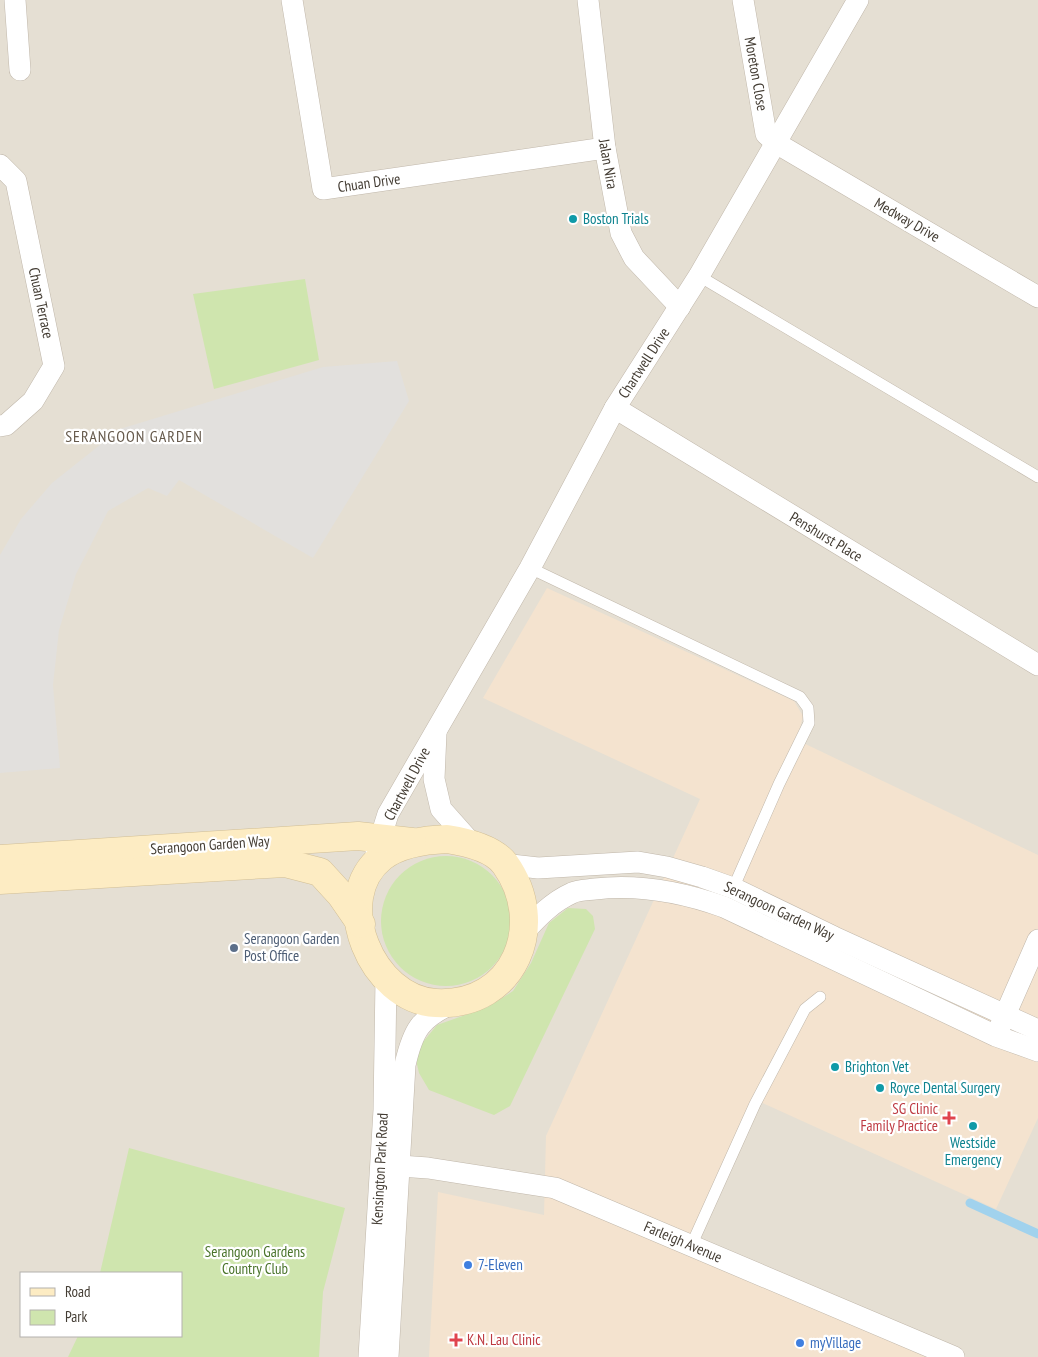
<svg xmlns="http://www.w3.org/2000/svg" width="1038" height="1357" viewBox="0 0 1038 1357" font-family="'PT Sans Narrow',sans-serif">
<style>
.residential{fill:#e5dfd3;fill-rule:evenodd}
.commercial{fill:#f4e3cf}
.green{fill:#cfe5ae}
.parking{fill:#e2e0dd}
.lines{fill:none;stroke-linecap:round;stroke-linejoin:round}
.stream{stroke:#a1d2ed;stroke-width:9}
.lane-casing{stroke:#c0b7aa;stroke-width:12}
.street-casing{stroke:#c0b7aa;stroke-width:22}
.secondary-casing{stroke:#d1be95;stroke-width:29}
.lane{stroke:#fff;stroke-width:11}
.street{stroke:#fff;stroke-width:21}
.secondary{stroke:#fdecc3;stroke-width:28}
.culture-dot{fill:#0f9aa8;stroke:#fff;stroke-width:2}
.service-dot{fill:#5c6f8a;stroke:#fff;stroke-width:2}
.health-dot{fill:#e0444e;stroke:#fff;stroke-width:2}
.shop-dot{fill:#3f7fe0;stroke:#fff;stroke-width:2}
.labels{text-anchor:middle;stroke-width:4.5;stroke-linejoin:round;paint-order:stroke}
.street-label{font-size:15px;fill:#443d34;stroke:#fff}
.culture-label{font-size:15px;fill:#0d838f;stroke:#fff;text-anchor:start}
.service-label{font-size:15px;fill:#4e5e75;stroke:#fff;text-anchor:start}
.health-label{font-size:15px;fill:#be3a42;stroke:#fff;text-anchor:end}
.park-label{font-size:15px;fill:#49732a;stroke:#fff}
.shop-label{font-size:15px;fill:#366cbe;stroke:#fff;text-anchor:start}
.neighbourhood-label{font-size:16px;letter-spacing:1px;fill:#665a4c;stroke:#fff}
</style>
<rect width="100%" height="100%" fill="#f2ede4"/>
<path class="residential" d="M0,0H1038V1357H0ZM21,1273H181V1336H21Z"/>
<polygon class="commercial" points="547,588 794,701 803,716 797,740 1038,855 1038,1118 996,1209 754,1099 687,1247 932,1357 429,1357 438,1192 544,1215 546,1136 700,799 483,698"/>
<g class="green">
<polygon points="305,279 319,360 214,389 193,294"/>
<circle cx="446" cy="921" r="65"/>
<polygon points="568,908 586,909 593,916 595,929 510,1106 494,1115 429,1090 419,1073 416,1060 418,1048 437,1025 488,1007 513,991 531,963 549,923"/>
<polygon points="129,1148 345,1208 323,1292 319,1357 68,1357 78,1336 181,1336 181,1273 100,1273"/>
</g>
<polygon class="parking" points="397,361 409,401 313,558 179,480 167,496 148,488 108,511 76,574 59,630 53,685 60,768 0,773 0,555 21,519 52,483 120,429 323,367"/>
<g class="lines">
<polyline class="stream" points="970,1203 1038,1234"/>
<g class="lane-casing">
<g id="lane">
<polyline points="699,276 1038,477"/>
<polyline points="530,568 800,697 808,708 809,723 779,784 732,891"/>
<polyline points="691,1246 755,1104 805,1009 820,997"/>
</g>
</g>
<g class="street-casing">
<g id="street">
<polyline points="15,0 20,70"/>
<polyline points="292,0 323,189 605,148"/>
<polyline points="588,0 605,148 621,233 634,258 680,307"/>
<polyline points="743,0 766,134 776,143 1038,297"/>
<polyline points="0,165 16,181 54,366 33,401 6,425 0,426"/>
<polyline points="615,408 1038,665"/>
<polyline points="436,733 434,779 441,809 473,845"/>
<polyline points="376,852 388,814 530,568 615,408 699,276 858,0"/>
<polyline points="504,864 538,868 638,862 667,867 702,877 733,888 834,937 1038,1030"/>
<path d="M524,932C538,917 552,902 572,893C578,890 587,890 595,889C639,884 682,892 724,907L996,1036L1038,1051"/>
<polyline points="999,1029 1038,940"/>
<polyline points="400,1166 428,1168 555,1188 954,1357"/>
<polyline points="369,1357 384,1110 386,980"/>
<path d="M388,1357L405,1065C413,1030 420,1018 453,1003"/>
</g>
</g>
<g class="secondary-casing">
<g id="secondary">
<path d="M447,839C466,842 493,848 505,864C548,924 515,1007 436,1003C372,1000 329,899 382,857C400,843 425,840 447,839Z"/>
<polyline points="0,859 358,836 412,842"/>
<polyline points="0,880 285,863 320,872 341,895 361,924"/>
</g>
</g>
<use href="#lane" class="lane"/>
<use href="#street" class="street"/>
<use href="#secondary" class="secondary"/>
</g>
<g class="culture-dot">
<circle cx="573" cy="219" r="5"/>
<circle cx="835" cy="1067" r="5"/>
<circle cx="880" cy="1088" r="5"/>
<circle cx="973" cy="1126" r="5"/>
</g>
<circle class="service-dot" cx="234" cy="948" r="5"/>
<g class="health-dot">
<path d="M946.5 1110.5h5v5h5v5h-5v5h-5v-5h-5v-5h5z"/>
<path d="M453.5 1332.5h5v5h5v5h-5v5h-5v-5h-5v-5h5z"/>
</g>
<g class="shop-dot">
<circle cx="468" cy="1265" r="5"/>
<circle cx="800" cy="1343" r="5"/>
</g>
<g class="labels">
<g class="street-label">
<text transform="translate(756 74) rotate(80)" y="5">Moreton Close</text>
<text transform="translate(608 164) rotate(80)" y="5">Jalan Nira</text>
<text transform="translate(369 183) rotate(-8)" y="5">Chuan Drive</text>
<text transform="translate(907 220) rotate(30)" y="5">Medway Drive</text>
<text transform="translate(41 303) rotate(78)" y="5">Chuan Terrace</text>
<text transform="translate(644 363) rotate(-57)" y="5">Chartwell Drive</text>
<text transform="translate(826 537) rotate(31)" y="5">Penshurst Place</text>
<text transform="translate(407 784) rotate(-62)" y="5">Chartwell Drive</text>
<text transform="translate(210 845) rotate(-4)" y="5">Serangoon Garden Way</text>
<text transform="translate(779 911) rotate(25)" y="5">Serangoon Garden Way</text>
<text transform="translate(380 1169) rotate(-87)" y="5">Kensington Park Road</text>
<text transform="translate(683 1242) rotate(23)" y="5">Farleigh Avenue</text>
</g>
<g class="culture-label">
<text x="583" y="224">Boston Trials</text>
<text x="845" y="1072">Brighton Vet</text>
<text x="890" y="1093">Royce Dental Surgery</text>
<text x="973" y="1148" text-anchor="middle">Westside<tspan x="973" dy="17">Emergency</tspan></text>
</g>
<g class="service-label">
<text x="244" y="944">Serangoon Garden<tspan x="244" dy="17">Post Office</tspan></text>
</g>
<g class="health-label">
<text x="938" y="1114">SG Clinic<tspan x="938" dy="17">Family Practice</tspan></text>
<text x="467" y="1345" text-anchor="start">K.N. Lau Clinic</text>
</g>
<g class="park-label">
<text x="255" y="1257">Serangoon Gardens<tspan x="255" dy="17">Country Club</tspan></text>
</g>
<g class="shop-label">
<text x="478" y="1270">7-Eleven</text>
<text x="810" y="1348">myVillage</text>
</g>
<g class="neighbourhood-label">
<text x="134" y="442">SERANGOON GARDEN</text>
</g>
</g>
<rect x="20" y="1272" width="162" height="65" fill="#ffffff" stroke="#b4b1ae"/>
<rect x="30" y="1288" width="25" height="8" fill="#fdecc3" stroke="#b4b1ae"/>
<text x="65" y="1297" font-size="15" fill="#443d34">Road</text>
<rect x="30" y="1310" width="25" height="15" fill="#cfe5ae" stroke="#b4b1ae"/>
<text x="65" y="1322" font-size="15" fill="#443d34">Park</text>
</svg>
